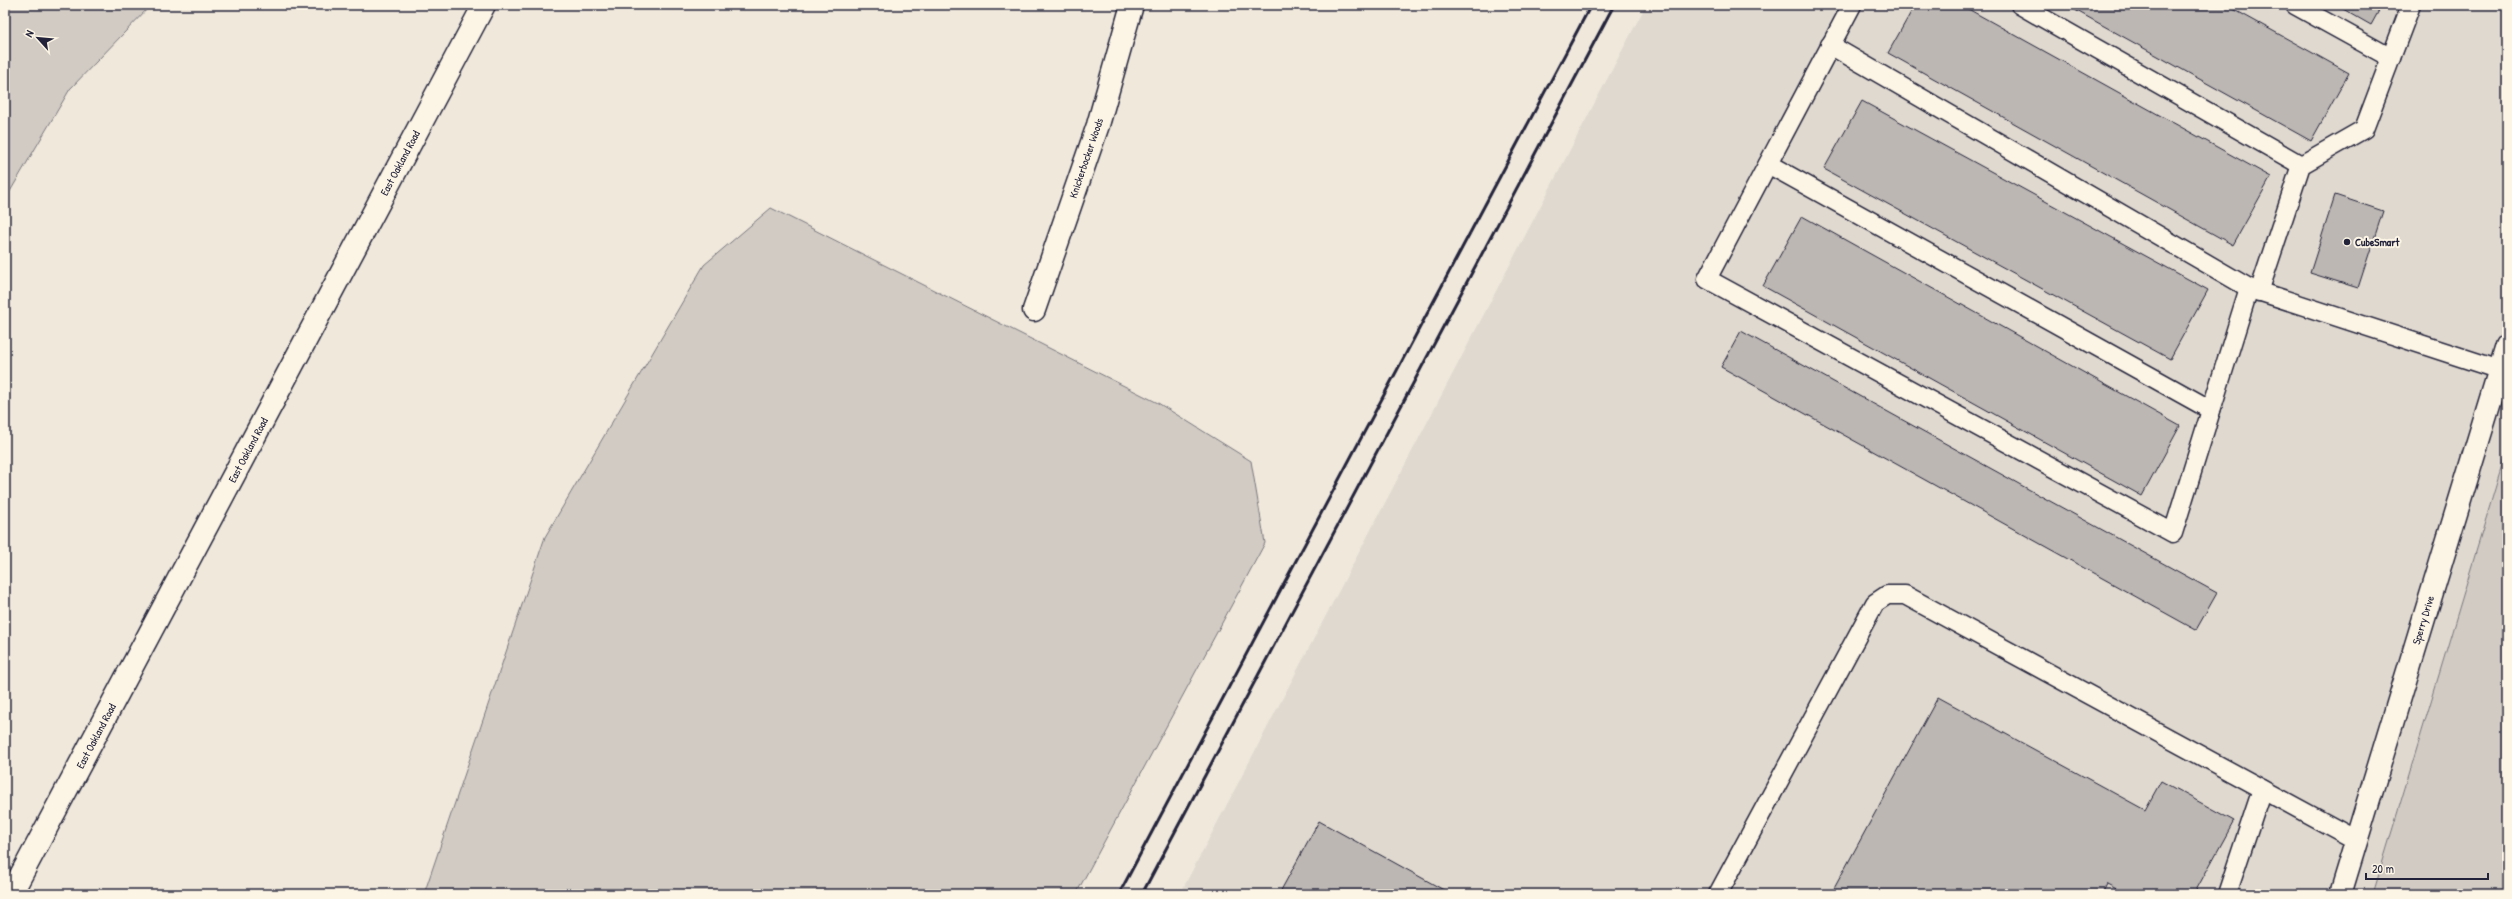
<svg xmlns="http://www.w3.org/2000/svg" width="2512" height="899" viewBox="0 0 2512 899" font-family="'Patrick Hand',sans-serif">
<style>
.built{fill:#e0d9cf}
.green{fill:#d1cbc3;stroke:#7a767f}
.building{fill:#bcb7b3;stroke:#22223b}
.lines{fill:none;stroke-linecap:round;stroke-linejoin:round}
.service-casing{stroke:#22223b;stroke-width:21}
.minor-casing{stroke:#22223b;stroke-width:25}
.tertiary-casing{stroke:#22223b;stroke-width:25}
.service{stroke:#fcf5e5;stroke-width:18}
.minor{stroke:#fcf5e5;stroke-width:22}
.tertiary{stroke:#fcf5e5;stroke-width:22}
.rail{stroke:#22223b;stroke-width:3}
.poi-dot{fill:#22223b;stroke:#fcf5e5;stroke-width:1.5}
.labels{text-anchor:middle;stroke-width:4;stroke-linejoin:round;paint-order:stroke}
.street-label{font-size:11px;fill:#22223b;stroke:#fcf5e5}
.poi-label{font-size:11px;font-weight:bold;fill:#22223b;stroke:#fcf5e5;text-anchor:start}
</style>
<rect width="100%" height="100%" fill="#efe8db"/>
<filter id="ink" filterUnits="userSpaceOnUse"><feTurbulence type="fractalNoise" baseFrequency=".025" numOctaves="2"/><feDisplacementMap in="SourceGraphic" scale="8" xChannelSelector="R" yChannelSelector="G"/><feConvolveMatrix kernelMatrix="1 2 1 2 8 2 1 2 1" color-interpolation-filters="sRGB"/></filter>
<g filter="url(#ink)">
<polygon class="built" points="1646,5 2507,5 2507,449 2373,894 1180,894"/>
<g class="green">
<polygon points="5,5 151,5 70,89 5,200"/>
<polygon points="771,208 1158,403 1251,461 1265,543 1076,894 424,894 545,537 704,265"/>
<polygon points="2507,449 2507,887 2505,894 2373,894"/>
</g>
<g class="building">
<polygon points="1915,5 1961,5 2271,177 2233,245 1888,53"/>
<polygon points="2066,5 2226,5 2349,73 2311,141"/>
<polygon points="2336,5 2382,5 2371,25"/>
<polygon points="1862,101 2208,290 2170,359 1824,169"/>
<polygon points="2335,195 2383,211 2358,288 2310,273"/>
<polygon points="1802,216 2180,426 2142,496 1763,286"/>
<polygon points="1741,331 2217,593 2196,630 1721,367"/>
<polygon points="1938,697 2145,810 2161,781 2234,821 2194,894 2126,894 2107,884 2102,894 1831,894"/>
<polygon points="1319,821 1451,894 1279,894"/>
</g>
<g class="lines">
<g class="service-casing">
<g id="service">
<polyline points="1852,5 1707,279 2173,533 2249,288 2500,370"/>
<polyline points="2020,5 2301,165"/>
<polyline points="2295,5 2391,58"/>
<polyline points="1830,45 2249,288"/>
<polyline points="1768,164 2211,410"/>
<polyline points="2259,292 2301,165 2364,129 2411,5"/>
<polyline points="1718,894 1875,603 1887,595 1905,595 2356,840"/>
<polyline points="2227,894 2262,789"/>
</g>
</g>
<g class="minor-casing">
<g id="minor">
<polyline points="1034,310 1098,125 1132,5"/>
<polyline points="11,894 484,5"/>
</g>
</g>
<g class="tertiary-casing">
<polyline id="tertiary" points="2340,894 2507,346"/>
</g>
<use href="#service" class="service"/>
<use href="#minor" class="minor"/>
<use href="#tertiary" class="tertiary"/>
<g class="rail">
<polyline points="1119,894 1591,5"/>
<polyline points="1142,894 1614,5"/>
</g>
</g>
</g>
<circle class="poi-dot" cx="2347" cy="242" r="4"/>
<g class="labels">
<g class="street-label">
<text transform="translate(1086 158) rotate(-71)" y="4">Knickerbocker Woods</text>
<text transform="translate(400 163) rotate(-62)" y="4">East Oakland Road</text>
<text transform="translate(248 450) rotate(-62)" y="4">East Oakland Road</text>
<text transform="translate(2423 620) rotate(-73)" y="4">Sperry Drive</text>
<text transform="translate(96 736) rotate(-62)" y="4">East Oakland Road</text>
</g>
<g class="poi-label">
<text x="2355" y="246">CubeSmart</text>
</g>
</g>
<rect width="2512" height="899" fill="none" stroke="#fcf5e5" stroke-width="20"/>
<rect x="10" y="10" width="2492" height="879" fill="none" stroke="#22223b" stroke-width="1.5" filter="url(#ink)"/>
<g transform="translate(38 38) rotate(297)" stroke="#fcf5e5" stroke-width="3" paint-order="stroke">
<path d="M0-3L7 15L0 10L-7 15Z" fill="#22223b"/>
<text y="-6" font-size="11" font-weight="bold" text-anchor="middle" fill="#22223b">N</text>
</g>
<path d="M2366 873v6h122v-6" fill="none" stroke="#22223b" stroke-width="2"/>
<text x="2372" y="873" font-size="12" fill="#22223b" stroke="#fcf5e5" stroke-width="3" paint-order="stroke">20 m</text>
</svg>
